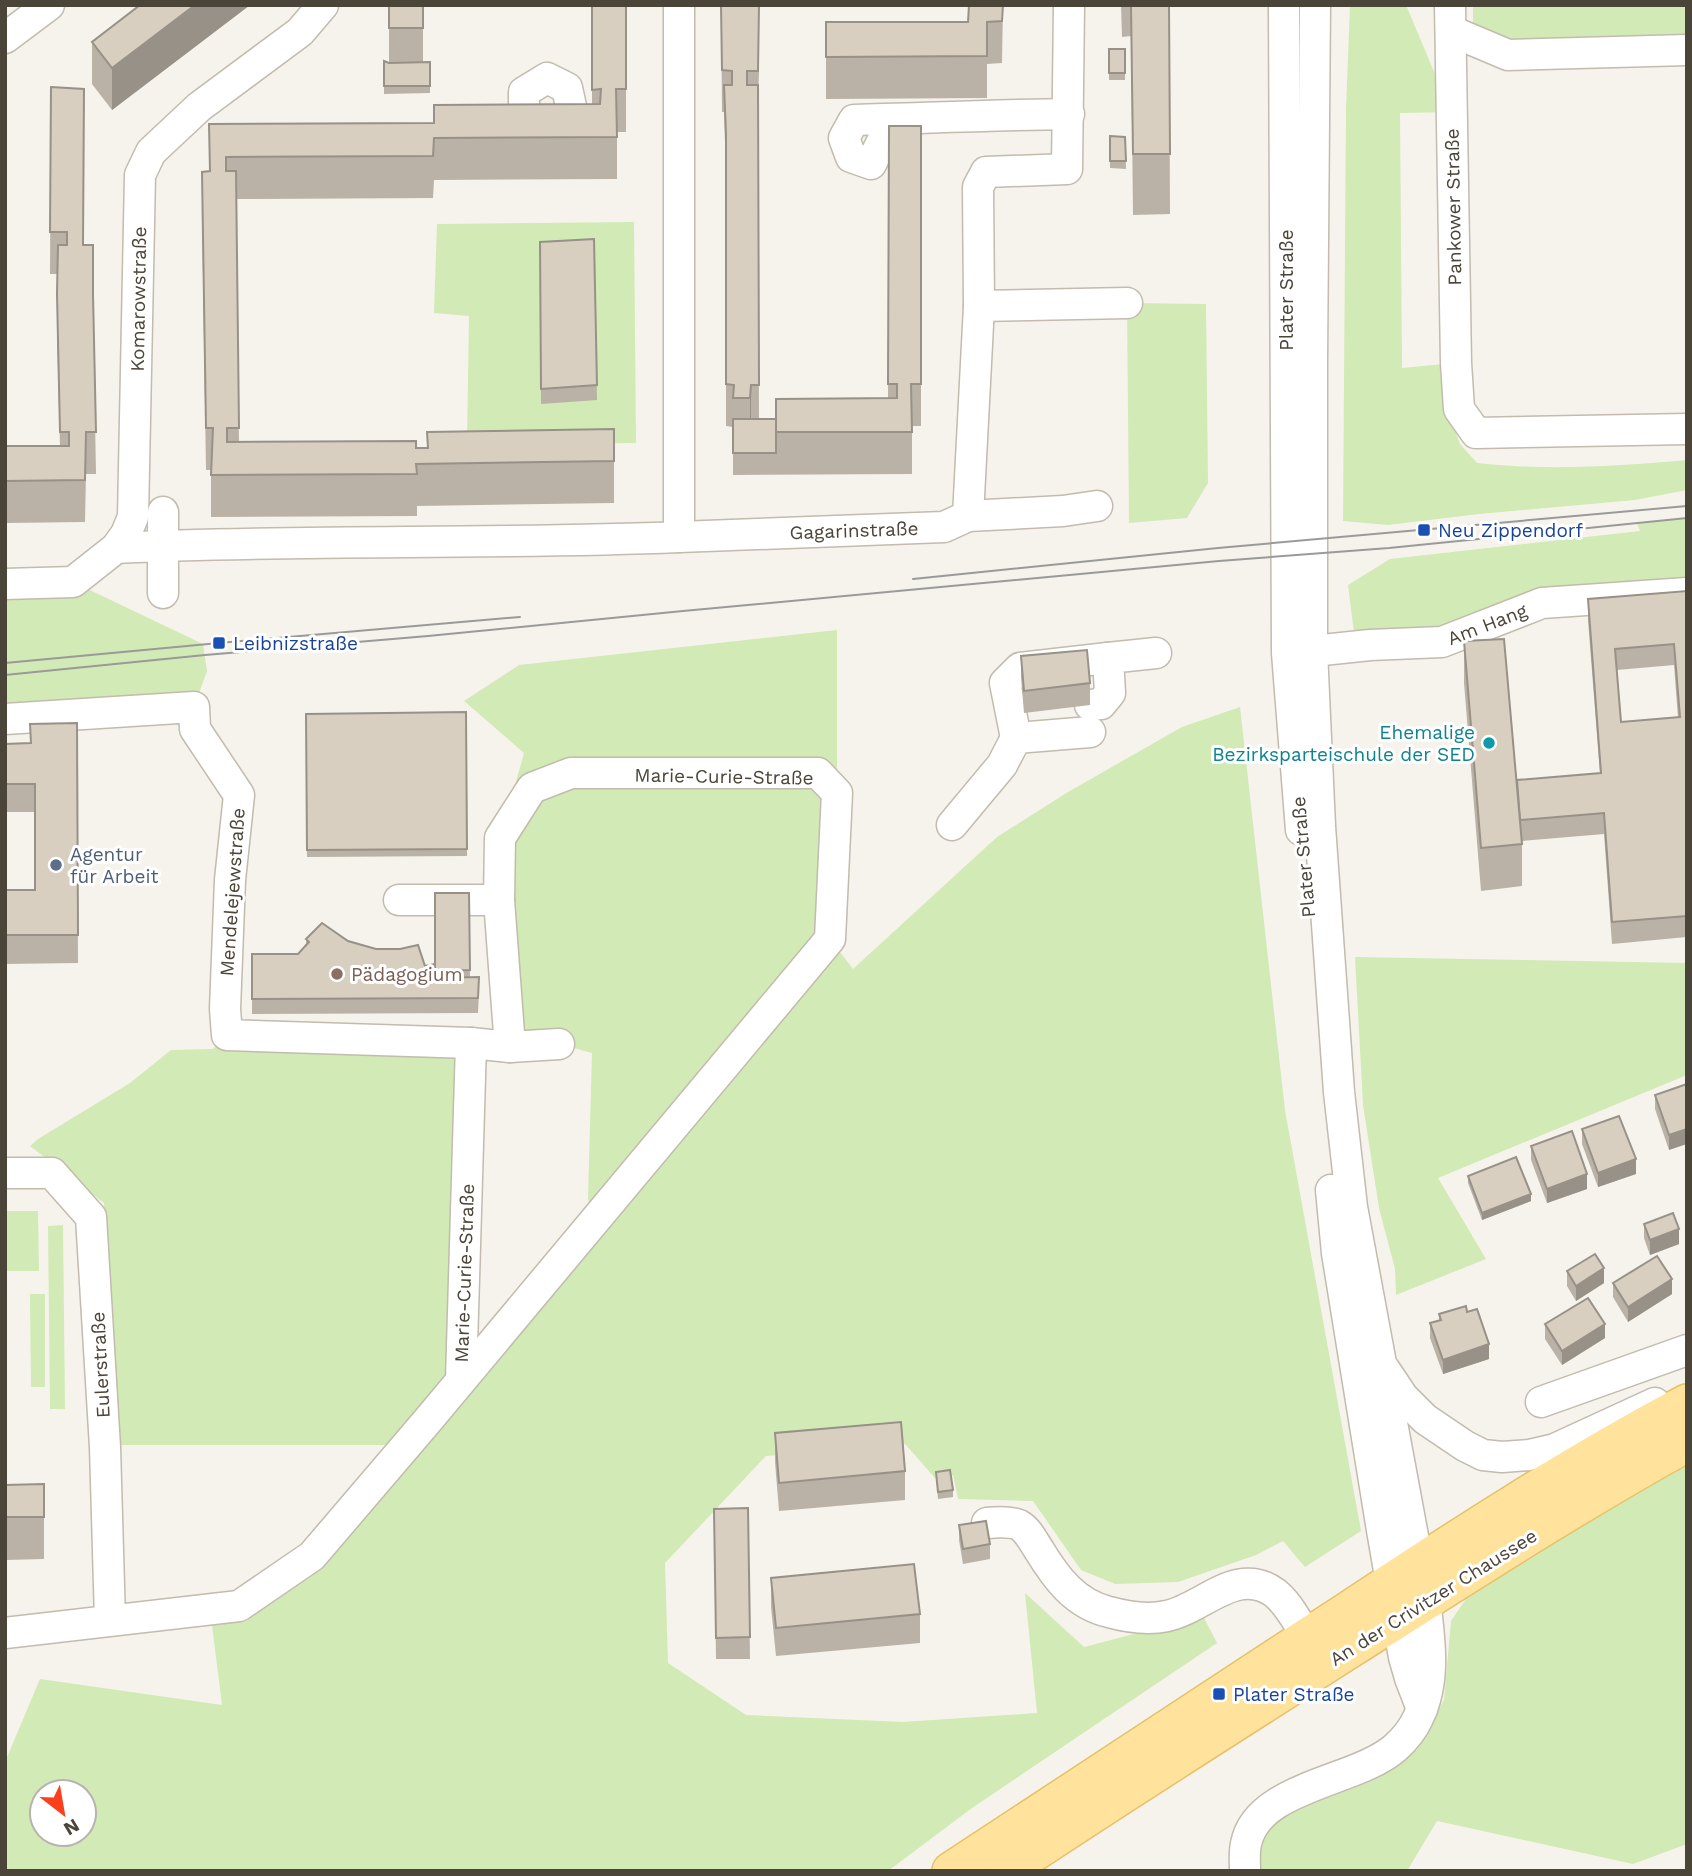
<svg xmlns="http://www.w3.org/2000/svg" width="1692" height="1876" viewBox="0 0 1692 1876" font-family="'Work Sans',sans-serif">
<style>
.green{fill:#d2eab5;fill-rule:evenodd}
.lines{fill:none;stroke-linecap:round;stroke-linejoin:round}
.minor-casing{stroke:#c2bbae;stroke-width:33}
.major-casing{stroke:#e6c16a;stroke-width:40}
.minor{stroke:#fff;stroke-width:30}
.major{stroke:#ffe39c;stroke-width:37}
.tram{stroke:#9a9a9a;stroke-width:2}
.wall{fill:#bab2a6;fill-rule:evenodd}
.shaded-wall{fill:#979187}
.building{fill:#d8cfc1;stroke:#979187;stroke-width:2;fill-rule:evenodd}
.transit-dot{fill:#1a4fb4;stroke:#fff;stroke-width:2.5}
.culture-dot{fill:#0f9aa8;stroke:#fff;stroke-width:2.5}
.service-dot{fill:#5c6f8a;stroke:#fff;stroke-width:2.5}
.education-dot{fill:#8d6e63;stroke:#fff;stroke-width:2.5}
.labels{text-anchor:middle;stroke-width:6;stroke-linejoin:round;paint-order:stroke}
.street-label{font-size:19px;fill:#4b4439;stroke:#fff}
.transit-label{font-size:19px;fill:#164399;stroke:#fff;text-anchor:start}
.culture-label{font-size:19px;fill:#0d838f;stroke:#fff;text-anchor:end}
.service-label{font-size:19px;fill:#4e5e75;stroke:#fff;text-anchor:start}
.education-label{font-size:19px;fill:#785e54;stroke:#fff;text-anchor:start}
</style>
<rect width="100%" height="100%" fill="#f6f3ec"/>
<g class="green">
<path d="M1350,5H1406L1451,112L1400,113L1402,368L1444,364L1446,405L1460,444L1477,463C1547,471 1617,466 1687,460V490L1635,500L1479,514L1388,525L1343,521L1346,109Z"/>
<polygon points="1473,5 1687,5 1687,50 1473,41"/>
<polygon points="634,222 636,443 467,445 469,316 434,313 437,224"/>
<polygon points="1127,303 1206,304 1208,483 1187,518 1129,523"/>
<polygon points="1687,518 1687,593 1356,648 1348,585 1390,559 1640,531 1637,523"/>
<polygon points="73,582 203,644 207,671 194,707 5,719 5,584"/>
<path d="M837,630V793L830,939L853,969L997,837L1068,792L1182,727L1240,707L1285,1110L1361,1531L1305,1567L1283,1541L1256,1555L1178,1582L1115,1584L1081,1570L1033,1501L958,1499L953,1475L935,1478L905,1444L766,1456L665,1563L668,1663L746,1715L903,1722L1037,1713L1025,1593L1084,1647L1203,1616L1217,1643L972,1808L888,1871H5V1762L40,1679L222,1705L210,1609L312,1556L406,1445H113L104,1203L30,1146L38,1139L130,1083L171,1050L213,1049L227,1035L471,1043L461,1379L595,1221L588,1199L592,1053L559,1044L510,1047L500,839L524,753L464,701L519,665ZM42,1792H84V1834H42Z"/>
<polygon points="1355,957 1687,963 1687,1075 1438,1178 1486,1259 1396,1295 1395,1269 1379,1208 1363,1105"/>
<polygon points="5,1211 38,1211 39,1271 5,1271"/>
<polygon points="63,1225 65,1409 50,1409 48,1226"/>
<polygon points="30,1294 45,1294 45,1387 31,1387"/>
<polygon points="1687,1462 1687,1844 1633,1864 1437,1821 1407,1871 1256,1871 1258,1851 1270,1828 1291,1809 1369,1776 1418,1748 1444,1700 1451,1621 1476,1584"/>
</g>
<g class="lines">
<g class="minor-casing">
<g id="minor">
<polyline points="679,5 679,537 944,527 968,516 979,306 978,187 986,172 1067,169 1069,5"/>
<polyline points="1284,5 1287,653 1301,830"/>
<polyline points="1450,5 1456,363 1459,409 1476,433 1687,429"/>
<polyline points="1451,31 1508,55 1687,50"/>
<polyline points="5,38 49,5"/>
<path d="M893,119L871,164L851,157L844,138L854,120C926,118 997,115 1069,114"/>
<polyline points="524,126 524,92 547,78 567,88 572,111 558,126 544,126"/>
<polyline points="979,306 1127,303"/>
<polyline points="163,512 163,593"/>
<polyline points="968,516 1063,511 1097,506"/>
<path d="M116,548C304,539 491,545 679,537"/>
<polyline points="5,584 73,582 116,548 126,534 133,517 140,175 151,152 199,107 300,32 323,5"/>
<polyline points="1294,653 1370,645 1442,642 1542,603 1687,593"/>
<polyline points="1090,705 1101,704 1110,693 1108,658 1156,653"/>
<polyline points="5,719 194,707 195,729 239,795 230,880 225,1009 227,1035 471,1043"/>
<polyline points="1016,738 1005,683 1020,668 1108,658"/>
<polyline points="952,825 1002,765 1016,738 1090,732"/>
<polyline points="399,900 499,900"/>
<polyline points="510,1047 559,1044"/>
<polyline points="5,1173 52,1173 91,1217 105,1447 110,1620"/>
<polyline points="1331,1190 1337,1253 1382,1530 1404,1657 1410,1678 1422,1709"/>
<polyline points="1385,1370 1403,1397 1425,1419 1465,1446 1483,1455 1502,1457 1529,1455 1555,1449 1655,1403"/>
<polyline points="1541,1402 1687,1350"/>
<path d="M987,1523C997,1522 1010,1521 1019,1525C1028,1530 1033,1541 1039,1550C1056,1578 1075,1604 1109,1612C1127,1617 1148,1620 1167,1616C1204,1608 1237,1565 1275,1593C1289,1604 1297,1622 1307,1636"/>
<polyline points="5,1633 239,1606 312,1556 429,1419 830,939 837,793 818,773 571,773 532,788 500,838 499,900 510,1047 471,1043 461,1380"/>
<path d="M1245,1871C1245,1862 1244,1852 1246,1844C1257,1786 1356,1782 1395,1748C1404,1740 1413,1729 1418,1718C1436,1682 1430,1640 1425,1601L1352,1207L1339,1092L1320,826L1312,651V361L1315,5"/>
</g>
</g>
<g class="major-casing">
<g id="major">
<path d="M951,1871C1084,1783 1216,1696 1349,1610C1459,1537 1570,1465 1687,1403"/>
<path d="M1006,1871C1129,1789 1254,1710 1380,1630C1481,1566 1582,1501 1687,1443"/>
</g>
</g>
<use href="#minor" class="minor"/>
<use href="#major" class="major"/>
<g class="tram">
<polyline points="913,579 1218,548 1687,506"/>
<polyline points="5,663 219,643 520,617"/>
<polyline points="5,675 205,655 428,636 683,611 1219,561 1389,548 1687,518"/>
</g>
</g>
<g class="wall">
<polygon points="140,5 250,5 112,110 92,84 92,42"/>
<polygon points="389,5 423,5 423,62 430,62 430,93 384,94 384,61 389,63"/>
<polygon points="592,5 626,5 626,132 617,132 617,179 434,180 433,198 236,199 239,442 424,448 614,429 614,503 417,506 417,516 211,517 211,470 206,470 202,214 209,171 209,124 434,123 592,104"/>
<polygon points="721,5 759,37 758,88 759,419 776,419 888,398 889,126 921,126 921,426 912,426 912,474 733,475 733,427 726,426 726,176 724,112 722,112"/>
<polygon points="1003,5 1002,63 987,64 987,98 826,99 826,22 968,22"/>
<polygon points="1121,5 1169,5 1170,214 1133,215 1131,36 1122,37"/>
<rect x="1109" y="49" width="16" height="31"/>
<polygon points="51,87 84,245 93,310 96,474 86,474 85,522 5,523 5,446 60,446 57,336 57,274 50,274"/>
<polygon points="1110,136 1125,137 1126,169 1110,168"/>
<polygon points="594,239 597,400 541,404 540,242"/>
<path d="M1687,591V937L1612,944L1604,834L1522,841V886L1481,891L1464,683V641L1517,780L1600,774L1588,620V599ZM1674,665L1678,718L1621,722L1617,670Z"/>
<polygon points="1021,656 1090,683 1090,705 1024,713 1021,677"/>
<polygon points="466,712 467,856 307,857 306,714"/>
<polygon points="77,723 78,963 5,964 5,890 35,890 35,812 5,812 5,744 30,743"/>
<polygon points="469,893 470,978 479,992 478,1013 252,1014 252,954 298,954 306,944 306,939 348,941 376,949 400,949 425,966 435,964"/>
<polygon points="1687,1084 1669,1150 1655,1109 1655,1095"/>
<polygon points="1582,1129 1636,1174 1598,1187 1582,1144"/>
<polygon points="1531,1146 1587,1189 1547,1203 1531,1160"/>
<polygon points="1468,1176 1531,1201 1482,1220 1468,1183"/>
<polygon points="1644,1224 1679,1244 1650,1255 1644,1238"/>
<polygon points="1567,1271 1604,1283 1576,1301 1567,1286"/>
<polygon points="1613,1283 1672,1294 1628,1322 1613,1297"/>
<polygon points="1439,1314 1489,1359 1443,1374 1430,1338 1430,1323 1439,1320"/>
<polygon points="1545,1324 1605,1338 1562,1365 1545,1339"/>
<polygon points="775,1433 905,1471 905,1500 779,1511 775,1462"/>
<polygon points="936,1472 953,1490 953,1497 938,1499"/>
<polygon points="44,1484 44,1559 5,1560 5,1485"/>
<polygon points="748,1508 750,1659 716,1659 714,1509"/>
<polygon points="959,1525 990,1544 990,1559 963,1564 959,1540"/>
<polygon points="771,1578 920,1614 920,1643 776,1656 771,1607"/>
</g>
<g class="shaded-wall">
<polygon points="195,5 250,5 112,110 112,68"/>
<polygon points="759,5 759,37 758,113 758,71"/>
<polygon points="751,385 751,427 750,440 750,398"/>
<polygon points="1687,1129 1687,1144 1669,1150 1669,1135"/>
<polygon points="1636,1159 1636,1174 1598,1187 1598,1173"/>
<polygon points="1587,1174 1587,1189 1547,1203 1547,1189"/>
<polygon points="1531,1194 1531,1201 1482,1220 1482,1213"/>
<polygon points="1679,1229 1679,1244 1650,1255 1650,1240"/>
<polygon points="1604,1268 1604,1283 1576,1301 1576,1286"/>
<polygon points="1672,1279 1672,1294 1628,1322 1628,1307"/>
<polygon points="1605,1324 1605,1338 1562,1365 1562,1351"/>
<polygon points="1489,1344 1489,1359 1443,1374 1443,1360"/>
</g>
<g class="building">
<polygon points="140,5 195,5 112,68 92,42"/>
<rect x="389" y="5" width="34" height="23"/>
<polygon points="592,5 626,5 626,89 616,89 617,137 434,138 433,156 226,157 226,171 236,171 239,428 227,428 227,442 416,441 416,448 428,448 427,432 614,429 614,461 416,464 417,474 211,475 213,428 206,428 202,172 210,171 209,124 434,123 434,105 600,104 601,89 592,90"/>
<polygon points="721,5 759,5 758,71 747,71 747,85 758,85 759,385 751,385 750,398 733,398 734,385 726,384 726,134 724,85 732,85 732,71 722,70"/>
<polygon points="969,5 1003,5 1002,21 987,22 987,56 826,57 826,22 968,22"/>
<polygon points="1131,5 1169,5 1170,154 1133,154"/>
<rect x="1109" y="49" width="16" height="24"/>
<polygon points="384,61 389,63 430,62 430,86 384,86"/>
<polygon points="51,87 84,89 83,245 93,245 93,294 96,432 86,432 85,480 5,481 5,446 69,446 69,432 60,432 57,294 58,245 67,245 67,232 50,232"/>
<polygon points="889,126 921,126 921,384 911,384 912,432 776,432 776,399 897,398 897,384 888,384"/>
<polygon points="1110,136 1125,137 1126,161 1110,161"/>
<polygon points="594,239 597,385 541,389 540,242"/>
<rect x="733" y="419" width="43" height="34"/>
<path d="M1687,591V916L1612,922L1604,813L1520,820L1517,780L1601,773L1588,599ZM1674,644L1680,717L1621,722L1615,649Z"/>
<polygon points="1504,639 1522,844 1481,848 1464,641"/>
<polygon points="1087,650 1090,683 1024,691 1021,656"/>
<polygon points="466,712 467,849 307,850 306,714"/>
<polygon points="77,723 78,935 5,935 5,890 35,890 35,784 5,784 5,744 31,743 30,724"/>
<polygon points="435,893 469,893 470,970 435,971"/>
<polygon points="322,923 348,941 376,949 400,949 418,945 425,966 435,964 435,978 479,977 478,998 252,999 252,954 298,954 309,942 306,939"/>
<polygon points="1687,1084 1687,1129 1669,1135 1655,1095"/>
<polygon points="1619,1116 1636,1159 1598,1173 1582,1129"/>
<polygon points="1572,1131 1587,1174 1547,1189 1531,1146"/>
<polygon points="1516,1157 1531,1194 1482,1213 1468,1176"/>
<polygon points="1673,1213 1679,1229 1650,1240 1644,1224"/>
<polygon points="1595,1254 1604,1268 1576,1286 1567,1271"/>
<polygon points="1657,1256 1672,1279 1628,1307 1613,1283"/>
<polygon points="1588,1298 1605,1324 1562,1351 1545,1324"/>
<polygon points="1466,1306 1467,1312 1477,1309 1489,1344 1443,1360 1430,1323 1441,1320 1439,1314"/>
<polygon points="901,1422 905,1471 779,1483 775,1433"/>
<polygon points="950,1470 953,1490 938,1492 936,1472"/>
<polygon points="44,1484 44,1517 5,1517 5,1485"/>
<polygon points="748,1508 750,1637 716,1638 714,1509"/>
<polygon points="986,1521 990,1544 963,1549 959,1525"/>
<polygon points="914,1564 920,1614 776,1628 771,1578"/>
</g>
<g class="transit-dot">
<rect x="1417" y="523" width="14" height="14" rx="3.5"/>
<rect x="212" y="636" width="14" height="14" rx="3.5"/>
<rect x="1212" y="1687" width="14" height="14" rx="3.5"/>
</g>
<circle class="culture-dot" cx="1489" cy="743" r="7"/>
<circle class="service-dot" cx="56" cy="865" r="7"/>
<circle class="education-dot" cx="337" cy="974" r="7"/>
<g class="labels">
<g class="street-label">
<text transform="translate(1453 207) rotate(-91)" y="7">Pankower Straße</text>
<text transform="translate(1286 290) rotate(-90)" y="7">Plater Straße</text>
<text transform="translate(138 299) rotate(-89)" y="7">Komarowstraße</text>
<text transform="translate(854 530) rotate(-2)" y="7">Gagarinstraße</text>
<text transform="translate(1487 624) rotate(-21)" y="7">Am Hang</text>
<text transform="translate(724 776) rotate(1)" y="7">Marie-Curie-Straße</text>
<text transform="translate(1303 857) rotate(-95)" y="7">Plater Straße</text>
<text transform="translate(232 892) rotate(-86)" y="7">Mendelejewstraße</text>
<text transform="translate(464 1273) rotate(-88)" y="7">Marie-Curie-Straße</text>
<text transform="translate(100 1365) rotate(-93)" y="7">Eulerstraße</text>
<text transform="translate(1433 1597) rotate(-32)" y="7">An der Crivitzer Chaussee</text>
</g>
<g class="transit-label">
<text x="1438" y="537">Neu Zippendorf</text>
<text x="233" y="650">Leibnizstraße</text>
<text x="1233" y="1701">Plater Straße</text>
</g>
<g class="culture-label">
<text x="1475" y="739">Ehemalige<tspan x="1475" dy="22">Bezirksparteischule der SED</tspan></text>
</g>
<g class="service-label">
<text x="70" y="861">Agentur<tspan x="70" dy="22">für Arbeit</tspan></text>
</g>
<g class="education-label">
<text x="351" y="981">Pädagogium</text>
</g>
</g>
<rect width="1692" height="1876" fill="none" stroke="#4b4439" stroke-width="14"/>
<g transform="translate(63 1813) rotate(149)"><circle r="33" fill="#ffffff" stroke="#b7b4b0" stroke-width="2"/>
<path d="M0-5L12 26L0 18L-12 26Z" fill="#fc3f1d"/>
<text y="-10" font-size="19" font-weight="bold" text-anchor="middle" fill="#4b4439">N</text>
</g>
</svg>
